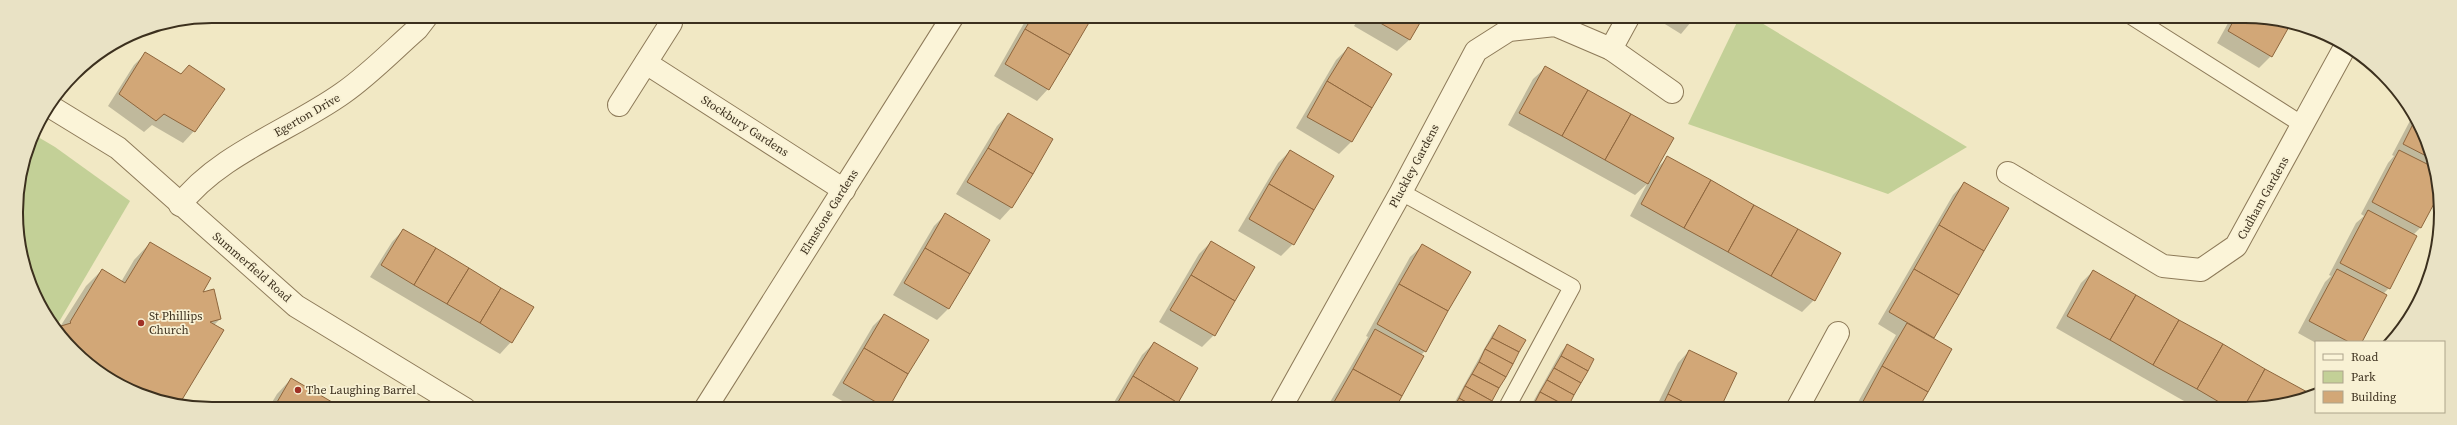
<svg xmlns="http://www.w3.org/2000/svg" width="2457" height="425" viewBox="0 0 2457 425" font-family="'Source Serif 4',serif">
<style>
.green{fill:#c3d097}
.shadow{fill:#0003}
.building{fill:#d2a777;stroke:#8e663d}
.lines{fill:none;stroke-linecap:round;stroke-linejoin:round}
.service-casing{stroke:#8d7a59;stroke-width:18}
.minor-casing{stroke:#8d7a59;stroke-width:24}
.tertiary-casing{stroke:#8d7a59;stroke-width:24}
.service{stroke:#fbf4d8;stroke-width:16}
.minor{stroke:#fbf4d8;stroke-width:22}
.tertiary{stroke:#fbf4d8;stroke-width:22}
.poi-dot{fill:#a03125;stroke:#f8f1d4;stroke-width:1.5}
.labels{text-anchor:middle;stroke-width:3.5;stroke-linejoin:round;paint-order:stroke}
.street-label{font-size:12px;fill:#3c301e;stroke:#f8f1d4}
.poi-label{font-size:12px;fill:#3c301e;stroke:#f8f1d4;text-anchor:start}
.rim{fill:none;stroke:#3c301e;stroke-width:2}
</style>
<rect width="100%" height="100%" fill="#f1e8c4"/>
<g class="green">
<polygon points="1740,16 1750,16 1967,147 1888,194 1688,124"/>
<polygon points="33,134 55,147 130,201 56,327 27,276 16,200"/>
</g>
<g class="shadow">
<polygon points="1028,16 1080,16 1048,89 1037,101 994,76"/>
<polygon points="1360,16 1423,16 1409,40 1397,51 1354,26"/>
<polygon points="1652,16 1696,16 1681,34"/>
<polygon points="2232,16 2258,16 2289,25 2271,56 2259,68 2217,43"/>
<polygon points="1348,48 1391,74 1351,142 1339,154 1296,128 1336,60"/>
<polygon points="146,53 194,131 183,143 152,125 144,132 108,106 134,65"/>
<polygon points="1545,68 1656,169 1668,157 1814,300 1802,312 1630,216 1647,184 1635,195 1508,125 1533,79"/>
<polygon points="1008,114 1051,140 1011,208 1000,220 956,194 997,126"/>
<polygon points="2412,117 2431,150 2437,197 2420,228 2413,235 2389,288 2383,294 2360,342 2316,343 2298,333 2325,282 2331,276 2329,275 2356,223 2364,216 2361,214 2388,163 2394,156 2392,155"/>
<polygon points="1290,151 1293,244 1281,256 1238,231 1278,163"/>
<polygon points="1964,183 2008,208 1932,338 1917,409 1854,409 1896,335 1878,324 1953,195"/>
<polygon points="945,215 949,308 937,320 893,295 934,226"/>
<polygon points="403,230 511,342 500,354 370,277 392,242"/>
<polygon points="1211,242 1254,268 1214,335 1202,347 1159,322 1199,254"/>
<polygon points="150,243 200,293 220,319 214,325 223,331 179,403 126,389 65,342 58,330 86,286 102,270 121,282 134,260"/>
<polygon points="1422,246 1425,351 1421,355 1394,409 1326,409 1368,337 1366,336 1410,257"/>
<polygon points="2093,271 2309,395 2258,409 2198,409 2056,328 2081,283"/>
<polygon points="884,315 927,340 887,409 856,409 832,395 873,326"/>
<polygon points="1499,327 1487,409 1451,409 1493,333"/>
<polygon points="1154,343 1173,409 1110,409 1142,355"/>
<polygon points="1567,345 1565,409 1529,409 1561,352"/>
<polygon points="1689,351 1719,409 1655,409 1678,363"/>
<polygon points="291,379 342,409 268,409 277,394"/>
<polygon points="2067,404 2075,409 2063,409"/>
</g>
<g class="building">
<polygon points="1033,16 1082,16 1090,21 1070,55 1025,29"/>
<polygon points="1368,16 1424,16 1410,40"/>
<polygon points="1683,16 1697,16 1693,23"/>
<polygon points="2236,16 2258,16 2290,25 2272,57 2228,31"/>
<polygon points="1025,29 1070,55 1049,90 1005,64"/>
<polygon points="1348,47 1392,74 1372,108 1327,81"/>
<polygon points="145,52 181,74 189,65 225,89 195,132 164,114 156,121 119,94"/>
<polygon points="1545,66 1588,90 1562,136 1519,113"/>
<polygon points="1327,81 1372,108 1352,142 1307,117"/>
<polygon points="1588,90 1631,114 1605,160 1562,136"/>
<polygon points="1008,113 1053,139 1033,174 988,148"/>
<polygon points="1631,114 1674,138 1648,184 1605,160"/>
<polygon points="2414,122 2431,150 2432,159 2403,144"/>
<polygon points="988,148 1033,174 1012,208 967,182"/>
<polygon points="1290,150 1334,176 1314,210 1269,184"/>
<polygon points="2399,150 2433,167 2437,198 2421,228 2372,202"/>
<polygon points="1667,156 1711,180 1684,228 1641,204"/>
<polygon points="1711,180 1754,205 1728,252 1684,228"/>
<polygon points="1964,182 2009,208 1984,251 1939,225"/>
<polygon points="1269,184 1314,210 1294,245 1249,219"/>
<polygon points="1754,205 1798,229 1771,276 1728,252"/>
<polygon points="2368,210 2417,236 2390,289 2340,263"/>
<polygon points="945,213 990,240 970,274 925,248"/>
<polygon points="1939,225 1984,251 1959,295 1914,269"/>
<polygon points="403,229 436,248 414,285 381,265"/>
<polygon points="1798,229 1841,253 1815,301 1771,276"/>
<polygon points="1211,241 1255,267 1235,301 1191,275"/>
<polygon points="150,242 211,278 203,292 214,289 221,319 210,322 224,330 180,403 123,386 66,343 61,326 71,323 70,322 102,269 125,283"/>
<polygon points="1422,244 1471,272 1448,311 1399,284"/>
<polygon points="436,248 469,268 447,304 414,285"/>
<polygon points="925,248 970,274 949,309 904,283"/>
<polygon points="469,268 501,288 480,323 447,304"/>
<polygon points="1914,269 1959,295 1934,338 1889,312"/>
<polygon points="2337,269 2387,295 2362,342 2349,342 2309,321"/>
<polygon points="2093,270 2136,295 2110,340 2067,316"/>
<polygon points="1191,275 1235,301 1215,336 1170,310"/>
<polygon points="1399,284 1448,311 1426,352 1377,324"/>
<polygon points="501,288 534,307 512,343 480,323"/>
<polygon points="2136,295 2179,320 2153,365 2110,340"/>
<polygon points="884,314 929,340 908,374 864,348"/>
<polygon points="2179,320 2223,344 2197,389 2153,365"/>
<polygon points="1907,323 1952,349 1928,392 1882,366"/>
<polygon points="1499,325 1526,340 1519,352 1492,338"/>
<polygon points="1375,329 1424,356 1402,396 1353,369"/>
<polygon points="1492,338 1519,352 1513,364 1485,349"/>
<polygon points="1154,342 1198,368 1178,403 1133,376"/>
<polygon points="1567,344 1594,359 1588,371 1561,356"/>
<polygon points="2223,344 2265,369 2243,409 2231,409 2197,389"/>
<polygon points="864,348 908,374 888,409 843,383"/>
<polygon points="1485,349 1513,364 1506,377 1479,362"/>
<polygon points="1689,350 1737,373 1720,409 1697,409 1668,394"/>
<polygon points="1561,356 1588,371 1581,383 1554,368"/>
<polygon points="1479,362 1506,377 1499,388 1472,374"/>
<polygon points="1882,366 1928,392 1918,409 1859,409"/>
<polygon points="1554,368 1581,383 1574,395 1547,380"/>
<polygon points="1353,369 1402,396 1395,409 1330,409"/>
<polygon points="2265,369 2309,393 2308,395 2258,409 2243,409"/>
<polygon points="1472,374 1499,388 1492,401 1465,386"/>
<polygon points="1133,376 1178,403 1174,409 1114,409"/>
<polygon points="291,378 332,402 328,409 273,409"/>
<polygon points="1547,380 1574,395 1568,407 1540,392"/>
<polygon points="1465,386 1492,401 1488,409 1478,409 1459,398"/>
<polygon points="1540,392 1568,407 1567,409 1543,409 1534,404"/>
<polygon points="1668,394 1697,409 1661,409"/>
<polygon points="1459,398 1478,409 1453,409"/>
<polygon points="332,402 344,409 328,409"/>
</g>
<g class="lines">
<g class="service-casing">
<g id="service">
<polyline points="2131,16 2303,125"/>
<polyline points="1401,192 1572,287 1506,409"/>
</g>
</g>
<g class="minor-casing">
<g id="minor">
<polyline points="1611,49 1629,16"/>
<polyline points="646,63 844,190"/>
<polyline points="619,105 671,23"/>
<polyline points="2008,173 2163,266 2201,270 2236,246 2345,47"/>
<path d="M180,205C217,155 293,129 343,93C369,75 393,50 417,29L427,16"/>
<polyline points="705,409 953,16"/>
<polyline points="1280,409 1401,192 1476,51 1509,30 1555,25 1611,49 1672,92"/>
<polyline points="1797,409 1838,333"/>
</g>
</g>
<g class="tertiary-casing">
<polyline id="tertiary" points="51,107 118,148 296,306 465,409"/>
</g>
<use href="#service" class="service"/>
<use href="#minor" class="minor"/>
<use href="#tertiary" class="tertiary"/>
</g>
<g class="poi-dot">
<circle cx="141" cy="323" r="4"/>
<circle cx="298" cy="390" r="4"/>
</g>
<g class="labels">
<g class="street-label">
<text transform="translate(307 115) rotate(-30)" y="4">Egerton Drive</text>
<text transform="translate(745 126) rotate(33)" y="4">Stockbury Gardens</text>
<text transform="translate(1414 166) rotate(-62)" y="4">Pluckley Gardens</text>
<text transform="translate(2263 198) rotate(-61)" y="4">Cudham Gardens</text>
<text transform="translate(829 212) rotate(-58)" y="4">Elmstone Gardens</text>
<text transform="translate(252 267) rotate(41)" y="4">Summerfield Road</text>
</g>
<g class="poi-label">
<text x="149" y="320">St Phillips<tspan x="149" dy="14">Church</tspan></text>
<text x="306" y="394">The Laughing Barrel</text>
</g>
</g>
<path d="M0 0H2457V425H0ZM212 23H2245A189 189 0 0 1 2434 212V213A189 189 0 0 1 2245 402H212A189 189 0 0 1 23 213V212A189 189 0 0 1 212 23Z" fill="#e9e2c5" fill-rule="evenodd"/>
<path class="rim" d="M212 23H2245A189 189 0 0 1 2434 212V213A189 189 0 0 1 2245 402H212A189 189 0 0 1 23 213V212A189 189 0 0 1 212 23Z"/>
<rect x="2315" y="341" width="130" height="72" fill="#f8f1d4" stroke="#ada48b"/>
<rect x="2323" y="354" width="20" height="6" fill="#fbf4d8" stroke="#ada48b"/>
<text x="2351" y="361" font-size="12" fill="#3c301e">Road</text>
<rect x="2323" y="371" width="20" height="12" fill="#c3d097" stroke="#ada48b"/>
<text x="2351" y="381" font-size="12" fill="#3c301e">Park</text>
<rect x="2323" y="391" width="20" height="12" fill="#d2a777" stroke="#ada48b"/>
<text x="2351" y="401" font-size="12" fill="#3c301e">Building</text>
</svg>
